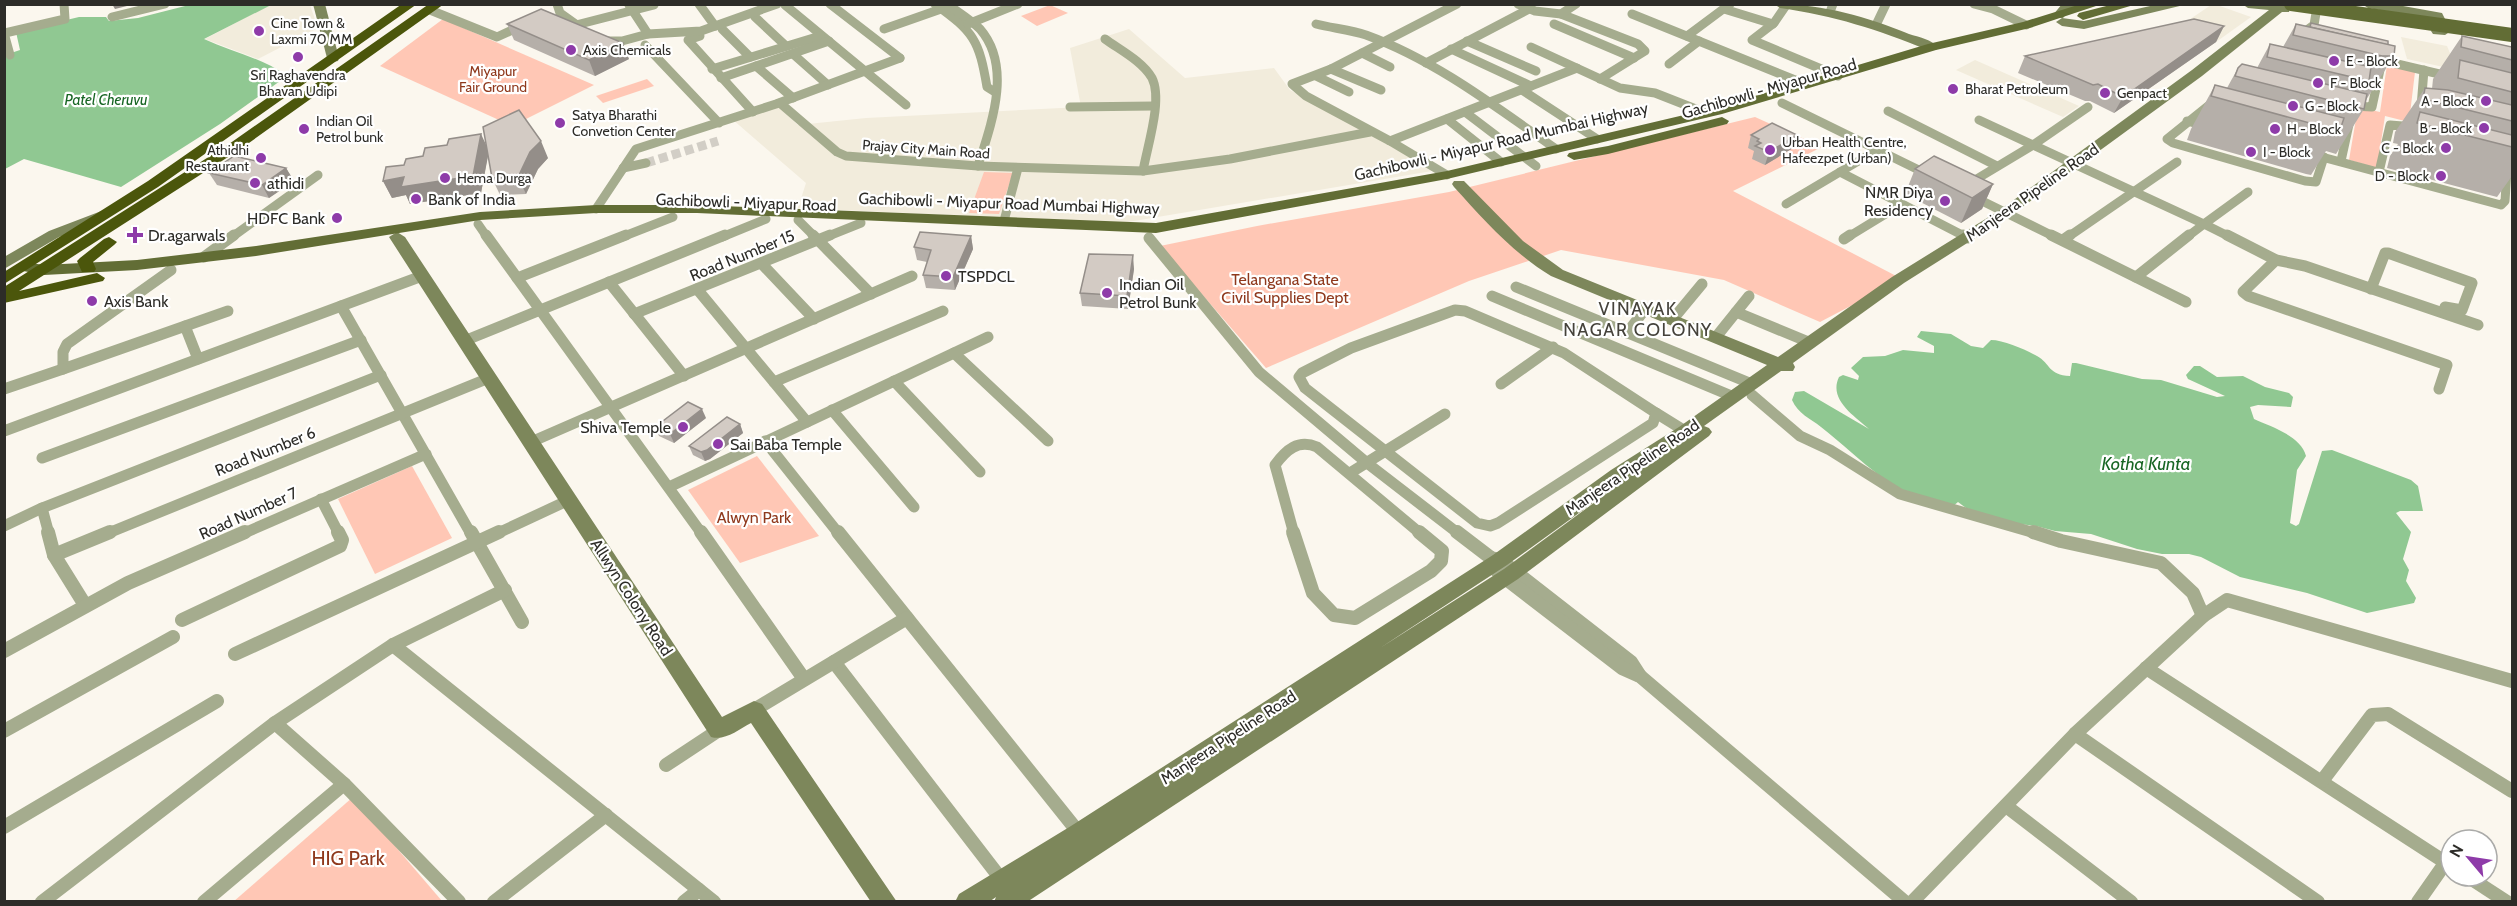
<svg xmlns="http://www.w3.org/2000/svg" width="2517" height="906" viewBox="0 0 2517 906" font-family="Cabin,sans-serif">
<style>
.built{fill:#f2ecdc}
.green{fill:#ffc7b5}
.water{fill:#90c892}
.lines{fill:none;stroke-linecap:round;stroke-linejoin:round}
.street-tunnel{stroke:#d2cec6;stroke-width:9;stroke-dasharray:9 4.5;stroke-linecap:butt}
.street-far2{stroke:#a5ac8e;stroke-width:9}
.street-far1{stroke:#a5ac8e;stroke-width:11}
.street{stroke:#a5ac8e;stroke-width:14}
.secondary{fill:#7d875b;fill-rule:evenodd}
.primary{fill:#626d35;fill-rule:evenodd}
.highway{fill:#4b560b;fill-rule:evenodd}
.primary-bridge{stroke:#626d35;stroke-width:14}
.wall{fill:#b5afa9}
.shaded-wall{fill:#948e89}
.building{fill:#d3cbc4;stroke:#948e89;stroke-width:1.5}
.poi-dot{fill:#8e3ba9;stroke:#fff;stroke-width:2}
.labels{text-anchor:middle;stroke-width:4.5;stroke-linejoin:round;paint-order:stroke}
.far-poi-label{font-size:14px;fill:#2d2c28;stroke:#fff;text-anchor:start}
.far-park-label{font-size:14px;fill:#8f391d;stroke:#fff}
.far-street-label{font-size:14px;fill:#2d2c28;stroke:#fff}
.far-water-label{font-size:15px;font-style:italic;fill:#186624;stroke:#fff}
.street-label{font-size:16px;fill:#2d2c28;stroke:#fff}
.poi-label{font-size:16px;fill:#2d2c28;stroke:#fff;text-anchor:start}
.park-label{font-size:16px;fill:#8f391d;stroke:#fff}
.neighbourhood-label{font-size:18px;letter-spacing:1.5px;fill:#45423b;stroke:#fff}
.water-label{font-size:18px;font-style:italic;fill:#186624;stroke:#fff}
.near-park-label{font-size:20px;fill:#8f391d;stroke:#fff}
</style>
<rect width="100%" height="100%" fill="#fbf7ee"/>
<g class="built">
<polygon points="269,5 310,5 318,28 258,59 205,39"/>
<polygon points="2211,5 2217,5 2251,17 2216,42 2177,28"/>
<polygon points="1129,29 1185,78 1274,68 1290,90 1438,170 1122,223 798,208 806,183 732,119 776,104 798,125 866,118 1081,107 1070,48"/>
<polygon points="2401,37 2447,46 2457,70 2407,59"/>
<polygon points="1975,60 2079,106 2063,117 1956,70"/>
</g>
<g class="green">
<polygon points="1050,5 1068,13 1037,26 1021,16"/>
<polygon points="443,19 594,85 512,126 380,66"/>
<polygon points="2387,65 2415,72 2409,122 2385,116 2377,168 2349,160 2358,107 2380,112"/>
<polygon points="647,79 654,86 603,103 596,96"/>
<polygon points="1755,117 1822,147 1733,191 1902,279 1820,322 1724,280 1561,250 1469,281 1266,368 1160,246 1257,226 1449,192"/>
<polygon points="984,172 1013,173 999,214 969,213"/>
<polygon points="757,456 819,536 740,563 688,490"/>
<polygon points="412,466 452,538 375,574 338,499"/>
<polygon points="353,797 442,901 233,902"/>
</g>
<g class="water">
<path d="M189,5H271L204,39C232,52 263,58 287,76L220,124L121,187L24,159L5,169V55L20,50L16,32L79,17H106L109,21L138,18Z"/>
<path d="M1921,331L1951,334L1971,346L1983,348L1991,340C2004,340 2026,350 2037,356C2051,364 2048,375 2070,376L2072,363H2076L2142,379L2161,380L2217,397L2225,396L2188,379L2186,375L2194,366H2200L2217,377L2243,376L2265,387L2289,393L2293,397L2291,407L2258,405L2250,407L2254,419C2272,427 2301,436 2306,456L2297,470L2290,523L2296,526L2299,524L2322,451L2332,450L2411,480L2418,486L2423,511H2400L2396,513L2411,532L2403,559L2409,570L2406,581L2416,598L2414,603L2367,613L2307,593L2240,577L2201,557L2189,554H2162L2137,549L2091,534L2055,531L2036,526L2011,523L1966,508L1958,502L1952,507C1899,503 1861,458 1821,427C1810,418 1798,414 1792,400L1795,392L1804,391L1869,429C1855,416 1828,400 1839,377L1843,375L1858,380L1859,376L1851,368L1863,357L1885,356L1903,350L1934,353V346L1917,337Z"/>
</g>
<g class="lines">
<polyline class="street-tunnel" points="646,163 718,141"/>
<g class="street-far2">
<polyline points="557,4 560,13 581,28"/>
<polyline points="699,4 715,26"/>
<polyline points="830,4 900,58"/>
<path d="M935,4C974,32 979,40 987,87L995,92"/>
<path d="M947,4C958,12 971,20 980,29C1013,67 991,125 978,166"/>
<polyline points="1518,4 1535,11 1561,14 1638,44 1645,51 1600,79"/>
<polyline points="1787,4 1774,23 1752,40 1838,76"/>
<polyline points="1974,4 1993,9 2026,25"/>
<polyline points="629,5 648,34"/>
<polyline points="785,5 906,105"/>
<polyline points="1724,9 1773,24"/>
<polyline points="430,10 497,37 523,25"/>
<polyline points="1830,12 1833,4"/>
<polyline points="1561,14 1576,4"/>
<polyline points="1632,14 1805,84"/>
<polyline points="112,17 165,4"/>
<polyline points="755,17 786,46"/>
<polyline points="968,24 1018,4"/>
<path d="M1316,24C1332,28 1350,30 1366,35C1435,60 1496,107 1556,149"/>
<polyline points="1554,24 1634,58"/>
<polyline points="576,25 654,5"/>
<polyline points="1876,25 1886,4"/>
<polyline points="722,29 750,57"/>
<polyline points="884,29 941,9"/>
<polyline points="4,33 10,55"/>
<polyline points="5,33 65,19 64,4"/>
<polyline points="2303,33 2314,25 2316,13"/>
<polyline points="700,36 688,40 753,112"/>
<polyline points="1687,36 1730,4"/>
<path d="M1105,39C1120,50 1142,61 1152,78C1163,100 1147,147 1143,171"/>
<polyline points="604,41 622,41 648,34 701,31 777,4"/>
<polyline points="1467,41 1536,71"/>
<polyline points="645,45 719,123"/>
<polyline points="1531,47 1620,88 1655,93 1706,113"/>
<polyline points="1362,53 1390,67"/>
<polyline points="793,54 828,85"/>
<polyline points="2376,59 2452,77"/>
<polyline points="1426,63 1529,9"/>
<polyline points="1669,64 1699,41"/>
<polyline points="756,66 793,98"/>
<polyline points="712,69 820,36"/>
<polyline points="1331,69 1381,90"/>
<polyline points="1316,76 1349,92"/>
<polyline points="721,78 829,41"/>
<polyline points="1531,86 1577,68"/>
<polyline points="1522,90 1597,139"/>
<polyline points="2213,102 2167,139 2173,143 2305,181 2316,182 2324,157"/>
<polyline points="780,103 837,152 846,156 978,166 1143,171 1230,159 1370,132"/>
<polyline points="1782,103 1929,175"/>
<polyline points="1070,107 1154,106"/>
<polyline points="2421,107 2424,70"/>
<polyline points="1888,111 1997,166"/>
<polyline points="1465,112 1536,166"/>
<polyline points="1447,119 1501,162"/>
<polyline points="1979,120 2204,224 2187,237"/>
<polyline points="2187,121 2209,127"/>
<polyline points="1390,141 1531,86 1451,49"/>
<polyline points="2307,153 2501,205 2505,201 2507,170"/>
<polyline points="2341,161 2353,106 2372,107 2381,65"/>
<polyline points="623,168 646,163"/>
<polyline points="1840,172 1966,237"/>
<polyline points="2379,172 2390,125 2415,127"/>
<polyline points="1447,175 1390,141 1306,96 1292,84 1331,69 1457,4"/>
<polyline points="1965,186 2033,145 2088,107"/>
<polyline points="1972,196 2055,237"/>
<polyline points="1786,204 1877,150"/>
<polyline points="596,209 636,149 776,104 900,58"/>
<polyline points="798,220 815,237"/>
<polyline points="1004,221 1018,168"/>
<polyline points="478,224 487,237"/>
<polyline points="232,237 318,175"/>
<polyline points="622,237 673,217"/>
<polyline points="722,237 766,219"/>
<polyline points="826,237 861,223"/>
<polyline points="1848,237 1902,204"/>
<polyline points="2068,237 2177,162"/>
<polyline points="2230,237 2204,224 2248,192"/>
</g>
<g class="street-far1">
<polyline points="486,235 702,534"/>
<polyline points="813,235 871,294"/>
<polyline points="1963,235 1968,238"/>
<polyline points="2051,235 2186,302"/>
<polyline points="2227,235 2276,260 2305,266 2478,325"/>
<polyline points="1149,238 1259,372 1367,463 1459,534"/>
<polyline points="1844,239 1850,235"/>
<polyline points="2063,240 2070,235"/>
<polyline points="204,257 234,235"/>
<polyline points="2276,260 2243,292 2248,296 2447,365 2439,389"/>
<polyline points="761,263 814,319"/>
<polyline points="171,270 67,344 63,352 63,369 228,311"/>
<polyline points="2136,277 2189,235"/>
<polyline points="517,278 626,235"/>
<polyline points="609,282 684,376"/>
<polyline points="1516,287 1752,384"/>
<polyline points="697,289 807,422"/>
<polyline points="2371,289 2385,253 2388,253 2472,283 2462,310 2445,307"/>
<polyline points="1492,296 1734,397"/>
<polyline points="341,306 471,534"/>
<polygon points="1455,310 1465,311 1564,353 1656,413 1653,423 1498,523 1490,526 1477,523 1305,388 1299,377 1302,373 1351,348"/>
<polyline points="1736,312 1811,343"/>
<polyline points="634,314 830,235"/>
<polyline points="1673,319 1702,284"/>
<polyline points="185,326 198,359"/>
<polyline points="1627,333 1646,308"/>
<polyline points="1716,337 1749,296"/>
<polyline points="464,341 725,235"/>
<polyline points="954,353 1048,441"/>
<polyline points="894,381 980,472"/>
<polyline points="774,382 943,311"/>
<polyline points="1501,384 1553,347"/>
<polyline points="4,389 63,369"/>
<polyline points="1752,395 1800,436 1830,450 1900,494 2038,534"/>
<polyline points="832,410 914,507"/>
<polyline points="1656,413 1685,431"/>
<polyline points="4,431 422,276"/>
<polyline points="765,441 839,534"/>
<polyline points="531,442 912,276"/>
<polyline points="42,458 361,340"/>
<polyline points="1350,473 1445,414"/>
<polyline points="669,487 988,337"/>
<polyline points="321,499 339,534"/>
<polyline points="42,508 49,534"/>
<polyline points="4,526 42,508 381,375"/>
<polyline points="106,534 489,378"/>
<polyline points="242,534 426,454"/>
<polyline points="496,534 569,500"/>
<path d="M1294,534L1275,465C1286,450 1298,439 1317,447L1421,534"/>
</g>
<g class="street">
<polyline points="48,532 54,555 85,605"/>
<polyline points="471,532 522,622"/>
<polyline points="701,532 804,679"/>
<polyline points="838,532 1079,833"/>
<polyline points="1293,532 1313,593 1334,615 1355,618 1431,571 1441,561 1442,551 1419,532"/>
<polyline points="1457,532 1491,558 1500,560 1631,662 1640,676"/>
<polyline points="2033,532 2061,541 2161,563 2193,593 2203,616"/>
<polyline points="54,555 110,532"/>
<polyline points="1491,558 1492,566 1505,578 1622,668 1640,676 1905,902"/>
<polyline points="182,620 340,546 342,540 338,532"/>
<polyline points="393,645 714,902"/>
<polyline points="4,651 128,583 245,532"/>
<polyline points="235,654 499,532"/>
<polyline points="834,662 1001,879"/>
<polyline points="2146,668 2451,866"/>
<polyline points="754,710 907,618"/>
<polyline points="275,723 344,784 459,902"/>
<polyline points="4,731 173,637"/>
<polyline points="2075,734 2318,902"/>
<polyline points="666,765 719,730"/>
<polyline points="2322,781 2372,715 2388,714 2512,791"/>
<polyline points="2006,806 2131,902"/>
<polyline points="4,827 217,701"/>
<polyline points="2467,876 2507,902"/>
<polyline points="42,902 275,723 393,645 505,590"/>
<polyline points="204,902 344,784"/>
<polyline points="494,902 606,815"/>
<polyline points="684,902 699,890"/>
<polyline points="1912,902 2075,734 2203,616 2227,600 2512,681"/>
<polyline points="2418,902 2446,862"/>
</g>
<g class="secondary">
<polygon points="313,4 325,4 339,58 338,61 333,62 327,58"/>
<path d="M1774,4C1822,4 1865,16 1909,34C1919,37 1932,40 1938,47L1936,50H1928C1876,29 1835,16 1780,8Z"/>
<polygon points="2062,4 2082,4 2070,10 2063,18 2055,18 2053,15"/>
<polygon points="2159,4 2188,4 2084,29 2062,26 2056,22 2062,18 2084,21"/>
<path d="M2242,4H2291L2289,12H2282L2202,76L2010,216L1904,283L1793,363L1795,367L1793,371H1781L1704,426L1709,428L1712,432L1709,436L1518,579L1027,902H994L996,897L989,902H955L959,894L1071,826L1493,555L1611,470L1679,427L1767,365L1551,276C1513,253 1484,220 1454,187L1452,184L1454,181H1464L1523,241L1563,270L1778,357L1892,277L2000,210L2192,70L2269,10L2248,8ZM1644,466L1504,569L1380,648L1507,565Z"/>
<polygon points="2362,4 2392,4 2442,13 2451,31 2445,35 2433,34 2431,31 2433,28 2437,27 2433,19 2368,8"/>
<polygon points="104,210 111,214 109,217 59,237 4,269 4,257 49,231"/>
<path d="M397,232L405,237L722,717L754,701L762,704L897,902H871L751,723C738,730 725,741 711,737L389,237Z"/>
</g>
<g class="primary">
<polygon points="2081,4 2102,4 2030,28 1936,50 1722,114 1447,179 1156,233 697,213 596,213 480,220 256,256 137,270 44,275 18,270 16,267 24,262 44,265 137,260 256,246 480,212 596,205 697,205 1156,223 1447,171 1718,107 1928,44 2023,22"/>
<polygon points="2114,4 2137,4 2083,20 2077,16 2079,13"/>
<polygon points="1722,117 1729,121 1727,124 1608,154 1574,160 1567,156 1569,153 1608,146"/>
</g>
<g class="highway">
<polygon points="402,4 417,4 158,187 4,284 4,272 148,181"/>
<polygon points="429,4 444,4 239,150 19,291 97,273 105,278 103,281 4,303 4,287 229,144"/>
<polygon points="109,237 117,242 114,245 93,262 96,269 94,272 82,272 77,261 80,258 104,239"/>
</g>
<polyline class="primary-bridge" points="2291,4 2512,35"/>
</g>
<g class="wall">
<polygon points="2311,23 2388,45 2394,56 2366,100 2364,109 2336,154 2326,151 2311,175 2306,174 2187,140 2191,129 2215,85 2227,88 2238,68 2257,68 2270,44 2283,47 2296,24 2309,27"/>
<polygon points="507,24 629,59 595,76 514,40"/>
<polygon points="2224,26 2216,42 2114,113 2090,101 2085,101 2018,73 2025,56"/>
<polygon points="2462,36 2512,47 2512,176 2497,197 2387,168 2390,156 2398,144 2393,143 2395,132 2425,88 2432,89 2433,79"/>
<polygon points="1751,135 1793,148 1765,165 1752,159 1754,151 1748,148"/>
<polygon points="487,146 548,158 538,169 526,194 500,195 492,178 488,154 481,193 410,204 406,195 392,198 383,181 404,165"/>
<polygon points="286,168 294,181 269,198 217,185 209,173"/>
<polygon points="1915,169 1993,184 1982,209 1961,223 1905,194"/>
<polygon points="971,236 973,249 955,290 926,288 923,275 927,262 917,260 914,247"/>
<polygon points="1134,269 1128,309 1082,306 1080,293"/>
<polygon points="706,418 674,443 659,436 655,427"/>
<polygon points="740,424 743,433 710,459 705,461 693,455 689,446"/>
</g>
<g class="shaded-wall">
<polygon points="112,4 135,4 115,9"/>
<polygon points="2224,26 2216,42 2114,113 2123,97"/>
<polygon points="623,43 629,59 595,76 589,60"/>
<polygon points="481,134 489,151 481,193 410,204 406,195 392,198 383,181"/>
<polygon points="1797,135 1793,148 1765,165 1769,152"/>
<polygon points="541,141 548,158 538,169 526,194 518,177 530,152"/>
<polygon points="286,168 294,181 269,198 262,185"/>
<polygon points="1993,184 1982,209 1961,223 1972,198"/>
<polygon points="971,236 973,249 955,290 953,277"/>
<polygon points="1133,255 1134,269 1128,309 1127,296"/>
<polygon points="702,409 706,418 674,443 670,434"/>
<polygon points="740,424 743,433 710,459 705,461 701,452"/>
</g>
<g class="building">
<polygon points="541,9 623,43 589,60 507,24"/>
<polygon points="2194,19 2224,26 2123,97 2098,84 2093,85 2025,56"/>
<polygon points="2311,23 2388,41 2388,45 2310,27"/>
<polygon points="2296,24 2395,46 2394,56 2382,56 2293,35"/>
<polygon points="2462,36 2512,47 2512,60 2461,47"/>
<polygon points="2270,44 2371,67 2369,81 2267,57"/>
<polygon points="2460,60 2512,73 2512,92 2458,78"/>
<polygon points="2242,64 2367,94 2364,109 2235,76 2238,68"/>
<polygon points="2215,85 2344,118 2340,130 2335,130 2211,96"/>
<polygon points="2425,88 2448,90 2512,105 2512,121 2423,99"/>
<polygon points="519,110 541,141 530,152 518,177 492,178 483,127"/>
<polygon points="2420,112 2512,135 2512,147 2417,123"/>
<polygon points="1772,123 1797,135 1769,152 1755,146 1761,143 1757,141 1759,139 1751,135"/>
<polygon points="481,134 473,176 401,187 404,177 383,181 386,167 404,165 406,159 423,156 425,148 447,145 449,139"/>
<polygon points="234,156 286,168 262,185 209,173"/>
<polygon points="1934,156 1993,184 1972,198 1915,169"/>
<polygon points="920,232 971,236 953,277 923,275 931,250 914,247"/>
<polygon points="1089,254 1133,255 1127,296 1080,293"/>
<polygon points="688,402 702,409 670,434 655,427"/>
<polygon points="727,417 740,424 707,450 701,452 689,446"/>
</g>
<g class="poi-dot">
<circle cx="259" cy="31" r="6"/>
<circle cx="571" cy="50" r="6"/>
<circle cx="298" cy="57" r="6"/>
<circle cx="2334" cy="61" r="6"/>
<circle cx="2318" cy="83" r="6"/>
<circle cx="1953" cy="89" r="6"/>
<circle cx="2105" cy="93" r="6"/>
<circle cx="2486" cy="101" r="6"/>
<circle cx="2293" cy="106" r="6"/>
<circle cx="560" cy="123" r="6"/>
<circle cx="2484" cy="128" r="6"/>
<circle cx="304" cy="129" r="6"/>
<circle cx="2275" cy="129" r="6"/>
<circle cx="2446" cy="148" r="6"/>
<circle cx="1770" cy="150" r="6"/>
<circle cx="2251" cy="152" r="6"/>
<circle cx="261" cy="158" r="6"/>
<circle cx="2441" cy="176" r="6"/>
<circle cx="445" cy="178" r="6"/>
<circle cx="255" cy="183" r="6"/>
<circle cx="416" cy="199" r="6"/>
<circle cx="1945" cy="201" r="6"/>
<circle cx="337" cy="218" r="6"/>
<path d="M132 226h6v6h6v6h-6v6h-6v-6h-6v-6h6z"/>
<circle cx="946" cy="276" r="6"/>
<circle cx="1107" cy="293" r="6"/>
<circle cx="92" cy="301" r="6"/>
<circle cx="683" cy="427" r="6"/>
<circle cx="718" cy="444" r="6"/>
</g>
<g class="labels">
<g class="far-poi-label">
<text x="271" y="28">Cine Town &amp;<tspan x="271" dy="16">Laxmi 70 MM</tspan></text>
<text x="583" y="55">Axis Chemicals</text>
<text x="2346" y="66">E - Block</text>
<text x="298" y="80" text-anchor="middle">Sri Raghavendra<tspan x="298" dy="16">Bhavan Udipi</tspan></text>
<text x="2330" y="88">F - Block</text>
<text x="1965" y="94">Bharat Petroleum</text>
<text x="2117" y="98">Genpact</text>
<text x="2474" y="106" text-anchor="end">A - Block</text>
<text x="2305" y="111">G - Block</text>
<text x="572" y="120">Satya Bharathi<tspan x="572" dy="16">Convetion Center</tspan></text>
<text x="316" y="126">Indian Oil<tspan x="316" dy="16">Petrol bunk</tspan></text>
<text x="2472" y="133" text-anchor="end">B - Block</text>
<text x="2287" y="134">H - Block</text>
<text x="1782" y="147">Urban Health Centre,<tspan x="1782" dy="16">Hafeezpet (Urban)</tspan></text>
<text x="2434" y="153" text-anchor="end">C - Block</text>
<text x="249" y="155" text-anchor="end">Athidhi<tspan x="249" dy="16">Restaurant</tspan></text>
<text x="2263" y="157">I - Block</text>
<text x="2429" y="181" text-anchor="end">D - Block</text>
<text x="457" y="183">Hema Durga</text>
</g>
<g class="far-park-label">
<text x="493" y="76">Miyapur<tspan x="493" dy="16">Fair Ground</tspan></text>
</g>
<g class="far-street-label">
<text transform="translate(926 149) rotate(4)" y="5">Prajay City Main Road</text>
</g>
<g class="far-water-label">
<text x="106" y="105">Patel Cheruvu</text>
</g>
<g class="street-label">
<text transform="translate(1769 88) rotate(-16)" y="6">Gachibowli - Miyapur Road</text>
<text transform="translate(1501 141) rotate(-13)" y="6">Gachibowli - Miyapur Road Mumbai Highway</text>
<text transform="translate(2032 192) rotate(-35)" y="6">Manjeera Pipeline Road</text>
<text transform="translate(746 202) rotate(2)" y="6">Gachibowli - Miyapur Road</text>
<text transform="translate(1009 203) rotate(2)" y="6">Gachibowli - Miyapur Road Mumbai Highway</text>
<text transform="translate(742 255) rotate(-22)" y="6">Road Number 15</text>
<text transform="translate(265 451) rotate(-22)" y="6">Road Number 6</text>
<text transform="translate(1632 467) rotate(-34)" y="6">Manjeera Pipeline Road</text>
<text transform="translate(248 513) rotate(-24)" y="6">Road Number 7</text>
<text transform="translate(632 597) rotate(57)" y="6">Allwyn Colony Road</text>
<text transform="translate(1228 737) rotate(-33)" y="6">Manjeera Pipeline Road</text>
</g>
<g class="poi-label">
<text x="267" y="189">athidi</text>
<text x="1933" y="198" text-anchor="end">NMR Diya<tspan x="1933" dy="18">Residency</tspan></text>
<text x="428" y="205">Bank of India</text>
<text x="325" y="224" text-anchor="end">HDFC Bank</text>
<text x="148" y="241">Dr.agarwals</text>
<text x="958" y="282">TSPDCL</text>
<text x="1119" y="290">Indian Oil<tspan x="1119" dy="18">Petrol Bunk</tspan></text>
<text x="104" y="307">Axis Bank</text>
<text x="671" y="433" text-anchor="end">Shiva Temple</text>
<text x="730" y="450">Sai Baba Temple</text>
</g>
<g class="park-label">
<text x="1285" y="285">Telangana State<tspan x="1285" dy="18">Civil Supplies Dept</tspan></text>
<text x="754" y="523">Alwyn Park</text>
</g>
<g class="neighbourhood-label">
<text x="1638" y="315">VINAYAK<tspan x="1638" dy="21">NAGAR COLONY</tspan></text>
</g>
<g class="water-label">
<text x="2146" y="470">Kotha Kunta</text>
</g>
<g class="near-park-label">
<text x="348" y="865">HIG Park</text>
</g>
</g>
<rect width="2517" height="906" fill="none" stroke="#2d2c28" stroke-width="12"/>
<g transform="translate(2469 858) rotate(299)"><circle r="28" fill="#ffffff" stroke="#ababa9" stroke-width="1.5"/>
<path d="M0-4.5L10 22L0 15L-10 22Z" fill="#8e3ba9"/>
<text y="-9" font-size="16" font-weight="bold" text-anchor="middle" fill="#2d2c28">N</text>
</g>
</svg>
